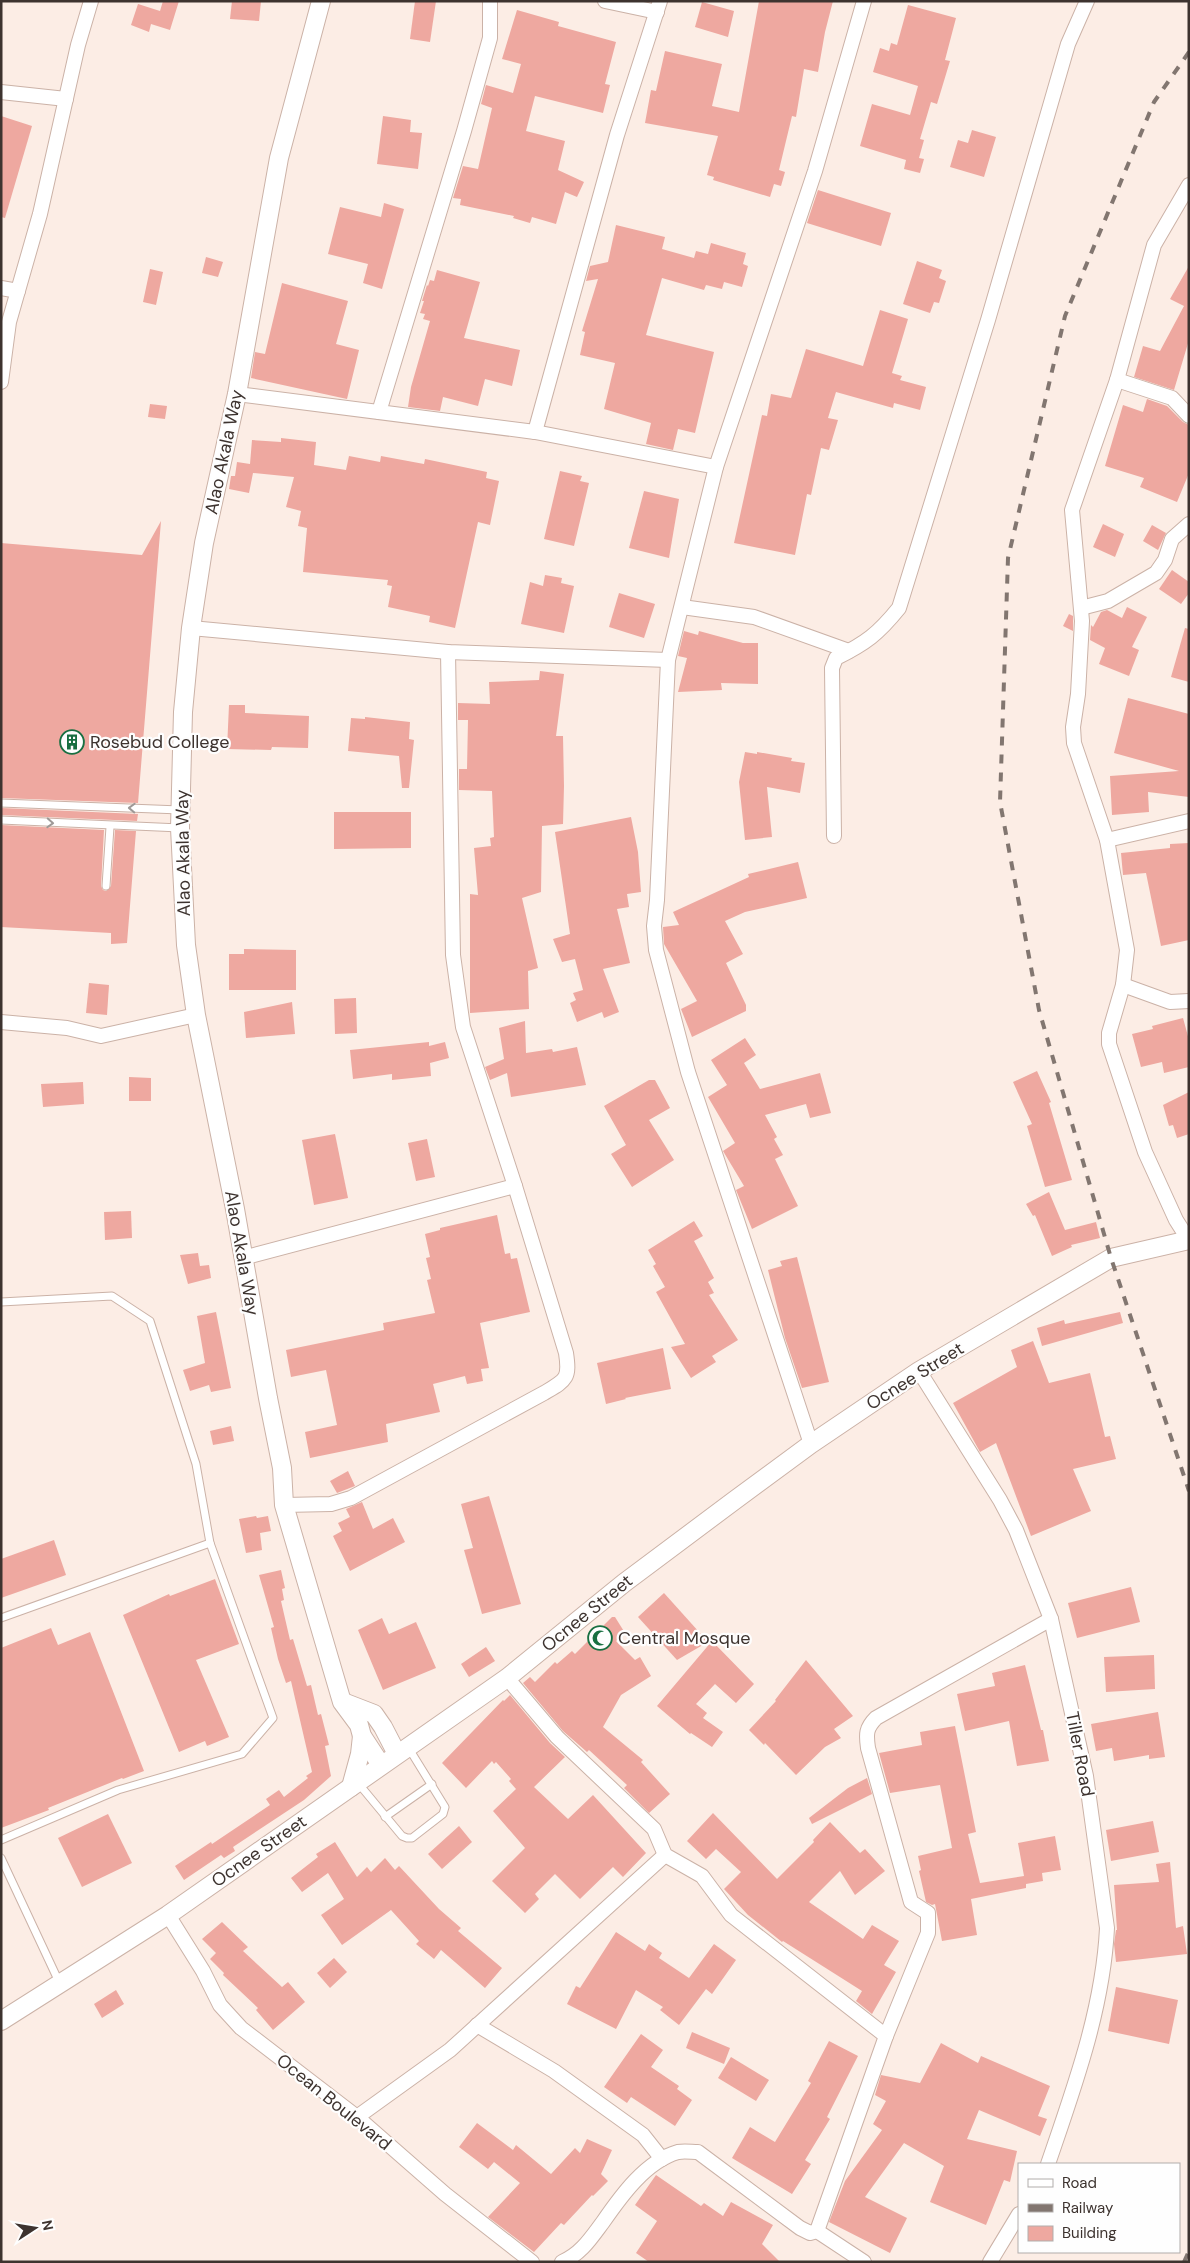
<svg xmlns="http://www.w3.org/2000/svg" width="1190" height="2263" viewBox="0 0 1190 2263" font-family="'DM Sans',sans-serif">
<style>
.building{fill:#eea8a0}
.lines{fill:none;stroke-linecap:round;stroke-linejoin:round}
.service-casing{stroke:#cbb2a7;stroke-width:9}
.minor-casing{stroke:#cbb2a7;stroke-width:16}
.tertiary-casing{stroke:#cbb2a7;stroke-width:20}
.service{stroke:#fff;stroke-width:7}
.minor{stroke:#fff;stroke-width:14}
.tertiary{stroke:#fff;stroke-width:18}
.rail{stroke:#827670;stroke-width:4;stroke-dasharray:9 9;stroke-linecap:butt}
.oneway{stroke:#9e9997}
.labels{text-anchor:middle;stroke-width:4.5;stroke-linejoin:round;paint-order:stroke}
.street-label{font-size:18px;fill:#3d332f;stroke:#fefefe}
.poi-label{font-size:18px;fill:#3d332f;stroke:#fefefe;text-anchor:start}
</style>
<rect width="100%" height="100%" fill="#fcede5"/>
<g class="building">
<polygon points="163,1 179,1 170,30 151,24 149,32 131,25 138,4 160,11"/>
<polygon points="232,1 261,1 259,21 230,19"/>
<polygon points="415,1 436,1 430,42 410,39"/>
<polygon points="759,1 833,1 825,32 818,72 804,69 796,117 792,116 779,170 785,172 781,186 774,184 770,197 713,180 714,177 707,175 718,136 645,123 651,90 656,91 665,51 722,64 712,106 739,112"/>
<polygon points="702,2 734,11 728,37 695,27"/>
<polygon points="908,5 956,18 945,60 950,61 937,104 931,102 920,139 924,140 919,158 924,159 920,173 904,169 906,160 860,146 872,104 910,115 918,86 873,72 880,48 889,51 891,43 897,45"/>
<polygon points="517,10 559,22 558,26 616,42 605,84 610,85 603,113 535,96 526,131 565,141 558,170 584,182 577,197 565,192 556,224 532,217 530,223 513,218 514,216 460,205 461,199 453,198 463,166 478,169 492,108 481,104 486,85 513,93 521,64 502,59"/>
<polygon points="1,116 32,126 5,218 1,217"/>
<polygon points="383,116 411,120 410,132 422,133 418,169 377,164"/>
<polygon points="972,130 996,137 984,177 950,167 958,140 968,143"/>
<polygon points="818,190 891,213 881,246 807,223"/>
<polygon points="384,203 404,209 382,289 363,283 368,264 328,254 340,207 381,217"/>
<polygon points="616,225 665,237 662,249 694,258 696,251 708,254 711,243 746,253 743,264 748,266 742,287 724,282 722,289 706,285 704,290 662,278 646,335 714,352 695,433 678,429 673,450 646,444 651,423 604,409 615,363 580,355 585,332 582,331 598,279 586,281 590,266 608,262"/>
<polygon points="206,257 223,262 218,277 202,273"/>
<polygon points="917,261 942,270 939,278 946,281 939,303 934,302 930,313 903,304"/>
<polygon points="1189,266 1189,340 1174,390 1134,377 1143,346 1160,351 1184,306 1170,299"/>
<polygon points="150,269 163,272 156,305 143,302"/>
<polygon points="437,270 480,282 464,338 520,350 512,386 485,379 478,406 443,397 440,411 408,407 411,387 430,321 423,319 425,314 420,313 424,301 422,301 427,285 428,286 430,280 434,281"/>
<polygon points="282,283 348,301 336,344 359,350 347,399 251,378 255,352 265,354"/>
<polygon points="880,310 908,319 892,373 902,376 900,380 926,387 920,410 894,403 893,408 836,392 828,418 838,420 829,450 821,448 811,495 807,494 795,555 734,543 762,415 767,416 771,394 791,398 806,349 863,366"/>
<polygon points="1147,399 1167,406 1183,422 1189,425 1189,473 1177,502 1140,487 1144,478 1105,466 1123,405 1143,412"/>
<polygon points="150,404 167,406 165,419 148,417"/>
<polygon points="281,438 316,442 314,465 346,470 349,456 380,462 381,456 424,464 425,459 487,472 486,478 499,481 490,525 478,522 455,628 429,622 430,616 388,607 392,586 387,585 388,580 303,572 307,528 298,526 301,511 286,507 294,477 253,473 249,493 229,489 231,476 235,476 237,462 250,464 252,440 281,442"/>
<polygon points="560,471 582,476 580,481 589,483 574,546 544,539"/>
<polygon points="644,491 679,499 669,558 629,548"/>
<polygon points="161,521 138,803 1,798 1,543 142,555"/>
<polygon points="1103,524 1124,534 1115,557 1093,547"/>
<polygon points="1152,525 1166,533 1158,550 1143,541"/>
<polygon points="1172,570 1189,582 1189,593 1181,604 1159,589"/>
<polygon points="545,575 562,578 561,583 574,586 564,633 521,624 530,582 543,586"/>
<polygon points="619,593 655,604 644,638 609,627"/>
<polygon points="1127,607 1147,617 1132,647 1139,650 1129,676 1099,664 1105,648 1090,640 1091,625 1093,627 1101,612 1107,610 1122,618"/>
<polygon points="1069,614 1073,616 1073,631 1063,626"/>
<polygon points="1185,628 1189,629 1189,682 1171,677"/>
<polygon points="684,631 698,635 699,631 743,643 758,643 758,684 721,683 722,690 678,692 687,658 678,656"/>
<polygon points="540,671 564,674 556,736 563,736 564,786 563,824 542,826 541,892 522,898 538,968 528,971 529,1009 470,1013 470,894 478,895 474,848 491,846 490,838 494,837 492,791 459,790 459,769 467,769 468,720 458,720 458,703 490,704 489,682 539,680"/>
<polygon points="1128,698 1189,714 1189,797 1148,792 1149,812 1112,815 1110,776 1179,771 1114,753"/>
<polygon points="229,705 245,705 245,713 309,716 308,748 272,747 271,750 227,749"/>
<polygon points="365,717 410,722 409,739 414,740 409,788 402,788 399,756 348,751 351,718 365,719"/>
<polygon points="745,752 757,754 757,752 792,758 791,761 805,763 800,793 767,787 772,837 745,840 739,782"/>
<polygon points="1,808 138,814 137,821 1,815"/>
<polygon points="334,812 411,812 411,848 334,849"/>
<polygon points="631,817 638,852 641,892 627,894 629,907 617,909 630,963 603,969 619,1012 604,1018 602,1012 577,1022 570,1003 576,1000 573,993 583,990 575,959 562,962 553,939 570,934 555,832"/>
<polygon points="1,825 104,830 101,886 103,890 106,891 111,886 115,830 136,831 127,943 111,944 111,933 1,927"/>
<polygon points="1189,843 1189,940 1161,946 1146,873 1123,875 1121,853 1170,848 1170,844"/>
<polygon points="798,862 807,898 745,912 725,921 743,954 726,963 746,1005 746,1011 692,1037 681,1009 697,1001 664,944 663,927 679,925 673,912 749,877 748,874"/>
<polygon points="244,949 296,950 296,990 229,990 229,954 244,954"/>
<polygon points="89,983 109,985 107,1015 86,1013"/>
<polygon points="356,998 357,1033 335,1034 334,999"/>
<polygon points="292,1002 295,1034 246,1038 244,1012"/>
<polygon points="1183,1018 1189,1040 1189,1067 1164,1073 1162,1062 1141,1067 1132,1034 1153,1029 1152,1026"/>
<polygon points="525,1021 526,1053 552,1049 553,1052 577,1047 586,1085 511,1097 507,1073 490,1080 485,1067 504,1059 499,1028"/>
<polygon points="745,1038 756,1055 744,1063 760,1089 820,1073 831,1113 810,1118 806,1104 765,1115 777,1137 774,1139 783,1155 775,1159 798,1206 752,1229 736,1190 744,1186 723,1151 735,1143 708,1097 727,1085 711,1060"/>
<polygon points="429,1042 429,1046 445,1042 449,1058 430,1063 431,1076 392,1080 392,1074 353,1079 350,1050"/>
<polygon points="1037,1071 1051,1102 1049,1103 1072,1180 1045,1187 1027,1126 1032,1124 1013,1082"/>
<polygon points="129,1077 151,1078 151,1101 129,1101"/>
<polygon points="649,1080 655,1080 670,1108 649,1120 674,1160 632,1187 611,1154 626,1145 604,1106"/>
<polygon points="83,1082 84,1104 43,1107 41,1084"/>
<polygon points="1189,1092 1189,1134 1177,1138 1173,1125 1169,1126 1163,1105"/>
<polygon points="335,1134 348,1198 314,1205 302,1140"/>
<polygon points="427,1139 435,1177 416,1181 408,1143"/>
<polygon points="1049,1192 1065,1230 1096,1222 1100,1238 1071,1245 1072,1247 1052,1256 1035,1215 1033,1216 1026,1204"/>
<polygon points="131,1211 132,1238 105,1240 104,1212"/>
<polygon points="497,1215 505,1254 510,1253 511,1259 517,1258 530,1312 480,1323 489,1368 481,1369 483,1381 467,1384 465,1376 433,1384 440,1412 386,1424 388,1442 310,1458 305,1432 337,1425 326,1370 291,1377 286,1350 384,1330 383,1323 435,1313 427,1280 431,1279 426,1258 430,1257 425,1234 440,1230 440,1228"/>
<polygon points="694,1221 703,1236 694,1241 714,1278 708,1282 714,1293 709,1295 738,1340 712,1356 716,1362 691,1378 671,1347 685,1344 656,1292 665,1287 653,1266 656,1264 648,1250"/>
<polygon points="198,1253 200,1266 209,1265 211,1278 188,1284 180,1255"/>
<polygon points="797,1257 829,1382 802,1388 785,1338 768,1270 782,1266 780,1261"/>
<polygon points="216,1312 231,1388 211,1392 209,1385 190,1391 183,1370 205,1363 197,1316"/>
<polygon points="1120,1312 1123,1323 1042,1346 1037,1328 1064,1320 1065,1324"/>
<polygon points="1033,1341 1049,1383 1090,1373 1105,1437 1110,1436 1116,1459 1073,1469 1091,1511 1031,1536 996,1443 980,1452 953,1403 1017,1367 1011,1350"/>
<polygon points="663,1348 671,1389 625,1398 626,1399 606,1404 597,1363"/>
<polygon points="231,1426 234,1441 213,1445 210,1431"/>
<polygon points="348,1471 355,1486 337,1493 330,1481"/>
<polygon points="489,1496 521,1604 482,1614 464,1550 473,1548 461,1504"/>
<polygon points="362,1502 373,1529 393,1518 405,1542 350,1571 333,1536 342,1531 338,1523 350,1517 346,1509"/>
<polygon points="256,1516 257,1518 268,1516 271,1531 260,1533 262,1550 246,1553 239,1519"/>
<polygon points="54,1540 66,1575 1,1598 1,1559"/>
<polygon points="281,1570 285,1588 282,1589 284,1600 281,1601 290,1640 293,1639 307,1686 311,1685 318,1715 321,1714 329,1745 325,1746 331,1776 304,1800 233,1847 235,1851 224,1858 221,1855 184,1880 175,1866 211,1842 212,1844 270,1805 266,1799 279,1790 284,1797 308,1778 306,1776 312,1772 291,1681 286,1683 278,1659 271,1628 274,1627 259,1575"/>
<polygon points="215,1579 239,1644 196,1660 229,1737 207,1746 205,1741 179,1752 123,1615 169,1594 170,1596"/>
<polygon points="1131,1587 1140,1622 1077,1638 1068,1603"/>
<polygon points="664,1593 708,1642 677,1660 638,1617"/>
<polygon points="612,1617 615,1617 625,1633 616,1641 635,1660 640,1657 651,1676 621,1695 603,1727 643,1760 641,1762 670,1794 649,1813 624,1788 627,1785 589,1750 587,1752 563,1731 523,1683 530,1677 535,1682 555,1662 557,1664 572,1651 575,1654"/>
<polygon points="382,1618 389,1634 416,1622 436,1668 383,1690 358,1630"/>
<polygon points="51,1628 58,1645 90,1632 144,1771 123,1779 122,1778 48,1808 49,1810 1,1828 1,1648"/>
<polygon points="712,1641 754,1684 736,1703 715,1684 696,1704 707,1713 703,1718 723,1732 712,1747 691,1733 690,1734 657,1706"/>
<polygon points="486,1647 495,1661 469,1677 461,1664"/>
<polygon points="1154,1655 1155,1689 1106,1692 1104,1657"/>
<polygon points="806,1660 853,1716 834,1729 841,1738 825,1747 796,1775 765,1743 764,1745 749,1730 776,1701 775,1700"/>
<polygon points="1025,1665 1041,1730 1043,1730 1049,1761 1017,1766 1009,1721 965,1731 957,1694 995,1686 992,1673"/>
<polygon points="510,1695 550,1743 565,1757 534,1787 568,1819 593,1795 646,1853 623,1877 613,1867 580,1899 555,1874 535,1894 539,1899 525,1913 492,1881 525,1848 493,1811 516,1789 509,1781 511,1779 496,1762 494,1764 492,1761 466,1788 442,1763 503,1700 504,1701"/>
<polygon points="1158,1712 1165,1757 1149,1759 1149,1755 1114,1761 1112,1748 1096,1751 1091,1724"/>
<polygon points="955,1726 976,1832 968,1834 980,1883 1024,1876 1018,1843 1055,1836 1061,1870 1042,1873 1043,1881 1026,1884 1026,1888 971,1899 977,1935 942,1941 935,1904 932,1905 926,1902 919,1871 921,1870 918,1856 952,1848 940,1785 890,1793 879,1753 922,1745 920,1732"/>
<polygon points="867,1778 872,1794 812,1824 809,1818 848,1788"/>
<polygon points="713,1813 777,1879 814,1842 813,1840 830,1822 860,1853 865,1849 885,1871 855,1895 840,1871 809,1902 863,1939 872,1925 899,1941 884,1965 896,1972 872,2014 856,2001 862,1991 783,1941 782,1942 748,1915 724,1889 741,1872 716,1849 706,1859 687,1841"/>
<polygon points="108,1814 132,1863 82,1887 58,1838"/>
<polygon points="1153,1821 1159,1852 1111,1861 1106,1830"/>
<polygon points="459,1826 472,1842 442,1869 428,1854"/>
<polygon points="335,1842 357,1877 367,1867 371,1872 385,1858 395,1870 399,1866 439,1909 461,1928 458,1931 502,1968 485,1988 441,1950 434,1959 416,1944 419,1941 391,1910 342,1945 321,1915 344,1899 328,1873 302,1892 291,1878 318,1857 316,1854"/>
<polygon points="1170,1862 1176,1928 1183,1926 1187,1954 1116,1962 1114,1944 1116,1930 1117,1930 1114,1885 1159,1882 1156,1864"/>
<polygon points="222,1922 248,1947 243,1951 282,1987 288,1982 305,2002 273,2030 256,2010 258,2008 223,1975 224,1973 210,1959 216,1953 202,1939"/>
<polygon points="616,1932 645,1951 649,1944 662,1953 659,1958 689,1978 714,1944 736,1960 712,1994 706,1989 679,2025 660,2010 663,2007 636,1990 616,2029 567,2004 576,1986 580,1988"/>
<polygon points="334,1958 347,1972 330,1988 317,1973"/>
<polygon points="1116,1987 1178,2000 1169,2044 1108,2031"/>
<polygon points="116,1990 124,2004 102,2018 94,2004"/>
<polygon points="692,2032 730,2048 724,2064 686,2048"/>
<polygon points="641,2034 663,2050 651,2067 679,2086 677,2089 692,2100 675,2126 631,2097 627,2103 604,2087"/>
<polygon points="829,2041 858,2056 827,2117 830,2119 805,2160 811,2164 792,2194 732,2158 750,2127 775,2142 811,2083 808,2081"/>
<polygon points="941,2043 978,2063 981,2056 1050,2086 1038,2116 1047,2119 1040,2136 979,2110 967,2139 1017,2151 1010,2182 1004,2180 986,2225 930,2202 944,2166 904,2143 865,2197 907,2218 890,2253 829,2222 845,2181 882,2130 873,2124 886,2101 875,2095 881,2075 920,2083"/>
<polygon points="731,2057 769,2080 756,2101 718,2078"/>
<polygon points="477,2123 513,2150 516,2145 551,2174 575,2148 580,2153 587,2139 612,2150 601,2174 608,2181 593,2196 592,2195 564,2225 561,2223 534,2252 488,2217 520,2183 494,2162 488,2169 459,2147"/>
<polygon points="656,2175 701,2206 704,2203 723,2216 731,2202 773,2225 762,2244 780,2262 649,2262 636,2253 657,2221 635,2205"/>
</g>
<g class="lines">
<g class="service-casing">
<g id="service">
<polyline points="1,803 180,810"/>
<polyline points="1,820 180,828"/>
<polyline points="106,886 110,827"/>
<polyline points="1,1302 112,1296 150,1321 196,1464 210,1543 273,1718 242,1754 118,1790 1,1840"/>
<polyline points="1,1618 210,1543"/>
<polyline points="358,1783 402,1836 407,1838 412,1838 443,1814 445,1807 408,1747"/>
<polyline points="385,1817 432,1784"/>
<polyline points="1,1858 60,1984"/>
</g>
</g>
<g class="minor-casing">
<g id="minor">
<polyline points="605,1 657,12"/>
<polyline points="1,92 66,99"/>
<polyline points="1189,185 1154,245 1117,380 1072,510 1082,621 1078,694 1073,727 1074,743 1107,840 1127,950 1123,985 1109,1033 1109,1044 1145,1152 1176,1220 1183,1231 1189,1234"/>
<polyline points="1,288 18,291"/>
<polyline points="1117,380 1172,398 1189,416"/>
<polyline points="1,382 9,322 40,214 78,45 91,1"/>
<polyline points="237,394 535,432 716,467"/>
<polyline points="379,412 464,131 490,38 490,1"/>
<polyline points="535,432 617,135 660,1"/>
<polyline points="682,607 754,617 849,651"/>
<polyline points="1081,608 1108,601 1156,573 1165,560 1172,539 1189,524"/>
<polyline points="191,628 448,652 668,660"/>
<path d="M834,836L832,668L836,658C866,643 878,634 899,608L988,320L1068,44L1087,1"/>
<polyline points="1107,840 1189,821"/>
<polyline points="1123,985 1170,1002 1189,1001"/>
<polyline points="1,1022 67,1028 101,1036 196,1015"/>
<polyline points="243,1258 515,1186"/>
<path d="M919,1371L1000,1500L1016,1530L1051,1619L1086,1776L1107,1928C1103,2009 1074,2088 1048,2164"/>
<polyline points="811,1444 688,1072 656,950 654,926 657,900 668,660 716,467 815,171 864,1"/>
<path d="M284,1505L331,1504L351,1498L544,1393C566,1380 570,1379 566,1353L515,1186L463,1027L453,955L448,652"/>
<path d="M507,1678L557,1737L654,1829L665,1855L702,1876L731,1915L886,2036L817,2231L810,2233L800,2228L698,2152C692,2152 684,2151 678,2152C646,2161 621,2196 603,2222C591,2238 581,2254 562,2262"/>
<polyline points="168,1915 203,1971 220,2005 241,2028 357,2117 445,2194 532,2262"/>
<polyline points="477,2025 554,2071 643,2135 662,2159"/>
<path d="M886,2036L928,1933V1913L911,1902L868,1748C866,1734 866,1728 876,1718L1051,1619"/>
<polyline points="357,2117 450,2050 665,1855"/>
<polyline points="817,2231 864,2262"/>
<polyline points="990,2262 1019,2214"/>
</g>
</g>
<g class="tertiary-casing">
<g id="tertiary">
<polyline points="321,1 279,158 237,394 204,543 191,628 183,712 180,828 186,945 196,1015 235,1209 268,1398 282,1468 284,1505 342,1702 359,1725 362,1736 381,1765"/>
<polyline points="343,1702 374,1714 383,1727 397,1754"/>
<polyline points="351,1787 360,1754 362,1736"/>
<polyline points="1,2021 168,1915 507,1678 624,1583 735,1500 811,1444 919,1371 1111,1258 1189,1240"/>
</g>
</g>
<use href="#service" class="service"/>
<use href="#minor" class="minor"/>
<use href="#tertiary" class="tertiary"/>
<g class="rail">
<polyline points="1189,52 1154,102 1065,316 1008,558 1000,802 1039,1010 1111,1258 1189,1491"/>
<polyline points="1184,2262 1189,2251"/>
</g>
</g>
<defs><path id="oneway-chevron" d="M-2-3.5L2.5 0L-2 3.5" fill="none" stroke-width="1.6" stroke-linecap="round" stroke-linejoin="round" transform="scale(1.25)"/></defs>
<g class="oneway">
<use href="#oneway-chevron" transform="translate(132 808) rotate(-178)"/>
<use href="#oneway-chevron" transform="translate(50 823) rotate(3)"/>
</g>
<defs>
<g id="building-ring" transform="scale(1.25)"><circle r="9.5" fill="#fefefe" stroke="#186f41" stroke-width="1.5"/><path d="M-4-6H4V6H1V3H-1V6H-4ZM-2.5-4.3h1.7v1.8h-1.7ZM.8-4.3h1.7v1.8H.8ZM-2.5-1h1.7V.8h-1.7ZM.8-1h1.7V.8H.8Z" fill="#186f41"/></g>
<g id="mosque-ring" transform="scale(1.25)"><circle r="9.5" fill="#fefefe" stroke="#186f41" stroke-width="1.5"/><path d="M3.5-4.9A6 6 0 1 0 3.5 4.9A5 5 0 1 1 3.5-4.9Z" fill="#186f41"/></g>
</defs>
<g fill-rule="evenodd">
<use href="#building-ring" x="72" y="742"/>
<use href="#mosque-ring" x="600" y="1638"/>
</g>
<g class="labels">
<g class="street-label">
<text transform="translate(224 452) rotate(-78)" y="6">Alao Akala Way</text>
<text transform="translate(183 853) rotate(-91)" y="6">Alao Akala Way</text>
<text transform="translate(242 1253) rotate(80)" y="6">Alao Akala Way</text>
<text transform="translate(915 1376) rotate(-32)" y="6">Ocnee Street</text>
<text transform="translate(587 1613) rotate(-39)" y="6">Ocnee Street</text>
<text transform="translate(1080 1754) rotate(79)" y="6">Tiller Road</text>
<text transform="translate(259 1851) rotate(-35)" y="6">Ocnee Street</text>
<text transform="translate(334 2102) rotate(39)" y="6">Ocean Boulevard</text>
</g>
<g class="poi-label">
<text x="90" y="748">Rosebud College</text>
<text x="618" y="1644">Central Mosque</text>
</g>
</g>
<rect width="1190" height="2263" fill="none" stroke="#3d332f" stroke-width="5"/>
<rect x="1018" y="2163" width="162" height="90" fill="#fefefe" stroke="#b1adab"/>
<rect x="1028" y="2179" width="25" height="8" fill="#ffffff" stroke="#b1adab"/>
<text x="1062" y="2188" font-size="15" fill="#3d332f">Road</text>
<rect x="1028" y="2204" width="25" height="8" fill="#827670" stroke="#b1adab"/>
<text x="1062" y="2213" font-size="15" fill="#3d332f">Railway</text>
<rect x="1028" y="2226" width="25" height="15" fill="#eea8a0" stroke="#b1adab"/>
<text x="1062" y="2238" font-size="15" fill="#3d332f">Building</text>
<g transform="translate(35 2228) rotate(78)" stroke="#fefefe" stroke-width="4" paint-order="stroke">
<path d="M0-4L9 19L0 12L-9 19Z" fill="#3d332f"/>
<text y="-8" font-size="14" font-weight="bold" text-anchor="middle" fill="#3d332f">N</text>
</g>
</svg>
